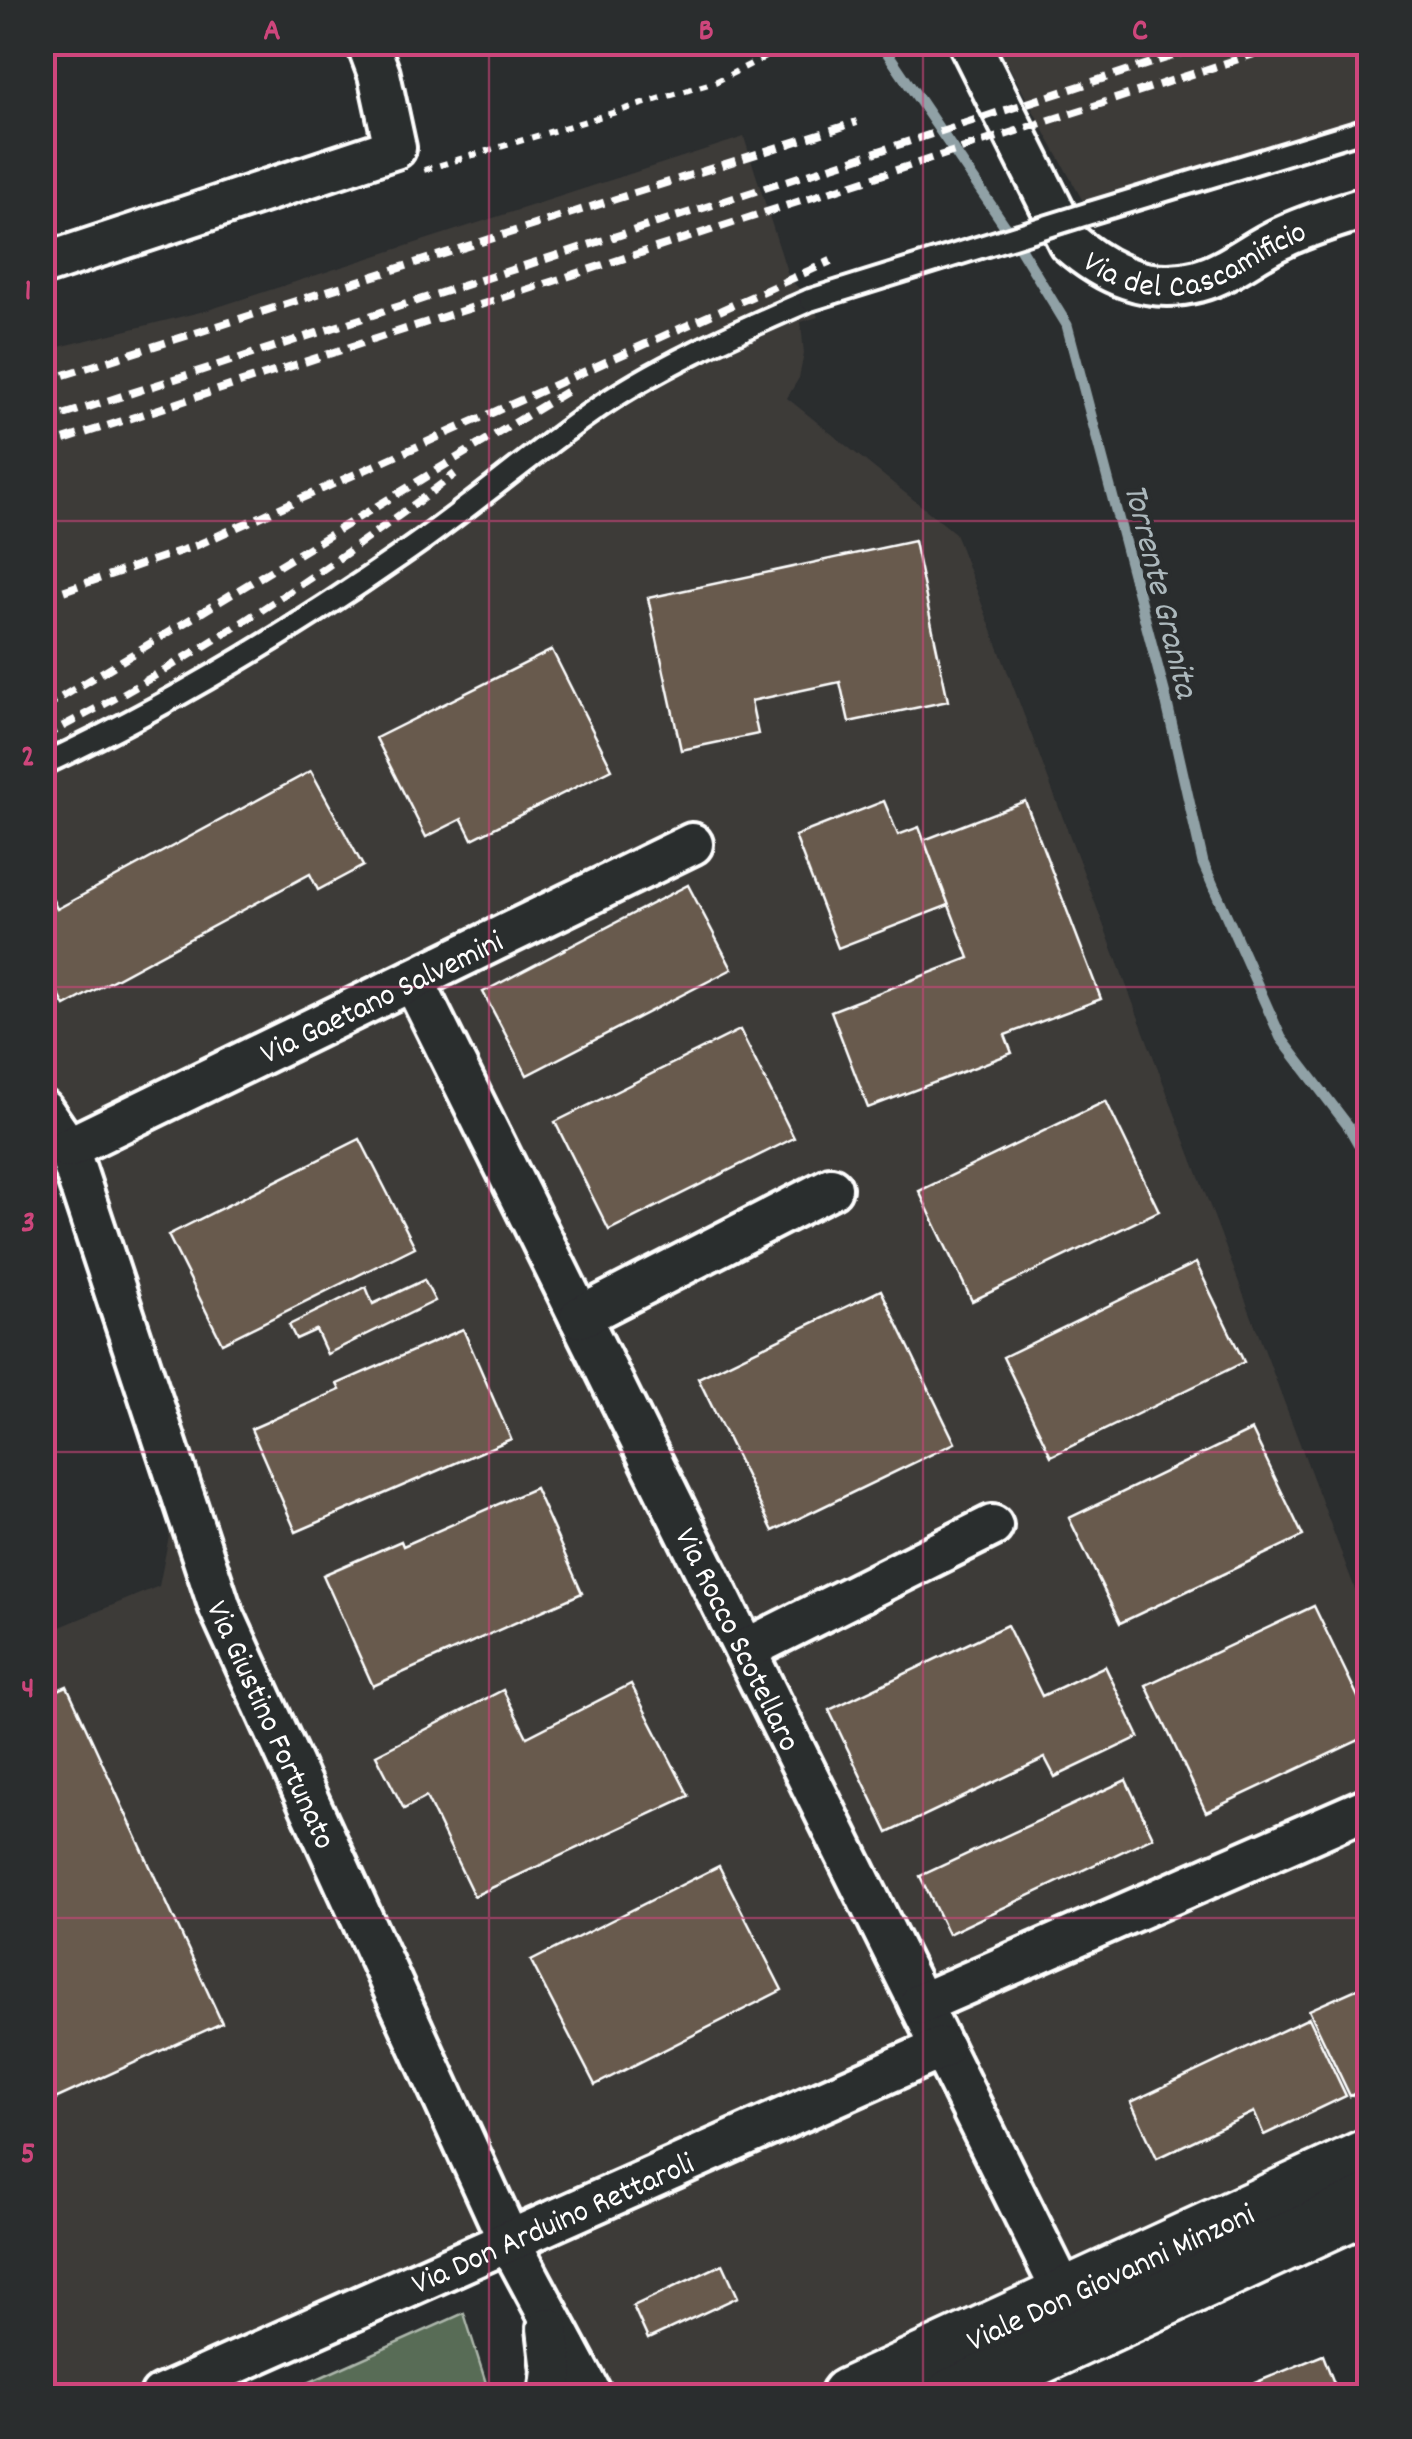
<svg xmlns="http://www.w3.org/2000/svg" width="1412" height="2439" viewBox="0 0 1412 2439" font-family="Dekko,sans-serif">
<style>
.built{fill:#3c3a38}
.green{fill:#586c57;stroke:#acb6ab;stroke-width:2.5}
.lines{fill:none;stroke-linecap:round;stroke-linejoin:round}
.stream{stroke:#90a1a6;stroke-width:11}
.building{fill:#675a4e;stroke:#fff;stroke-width:2.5}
.lane-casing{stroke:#fff;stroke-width:28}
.street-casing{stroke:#fff;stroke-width:48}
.secondary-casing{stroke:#fff;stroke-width:62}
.path{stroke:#fff;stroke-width:6;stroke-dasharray:8 8;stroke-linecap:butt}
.lane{stroke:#2a2d2e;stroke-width:20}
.street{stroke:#2a2d2e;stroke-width:40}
.secondary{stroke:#2a2d2e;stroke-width:55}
.rail{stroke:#fff;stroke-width:8;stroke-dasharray:15 8;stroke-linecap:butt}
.lane-bridge-casing{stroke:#fff;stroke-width:28;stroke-linecap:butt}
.lane-bridge{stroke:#2a2d2e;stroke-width:20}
.grid{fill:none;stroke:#ce467c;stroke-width:2.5;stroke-opacity:0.55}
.labels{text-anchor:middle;stroke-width:8;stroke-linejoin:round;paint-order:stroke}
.street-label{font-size:32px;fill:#fff;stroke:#2a2d2e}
.water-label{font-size:35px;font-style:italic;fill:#acb8bc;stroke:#2a2d2e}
.neatline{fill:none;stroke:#ce467c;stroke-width:4}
.grid-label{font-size:32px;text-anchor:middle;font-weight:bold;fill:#ce467c}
</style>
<rect width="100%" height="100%" fill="#2a2d2e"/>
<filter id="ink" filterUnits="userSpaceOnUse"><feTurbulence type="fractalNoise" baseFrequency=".01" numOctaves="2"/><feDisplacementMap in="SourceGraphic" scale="20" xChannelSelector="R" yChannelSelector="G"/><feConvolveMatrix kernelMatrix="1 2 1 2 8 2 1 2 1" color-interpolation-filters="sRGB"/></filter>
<g filter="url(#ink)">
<g class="built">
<polygon points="996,43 1369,43 1369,134 1096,225"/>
<polygon points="744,137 789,278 810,300 818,317 801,322 804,354 799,378 787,398 955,533 1369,1626 1369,2156 848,2396 592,2396 508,2241 161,2396 43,2396 43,1634 159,1586 179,1486 43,1106 43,351 208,310"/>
</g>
<polygon class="green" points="464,2313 490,2396 279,2396"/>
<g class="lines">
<polyline class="stream" points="880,42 1020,248 1067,325 1165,695 1203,863 1281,1038 1349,1127 1370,1164"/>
</g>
<g class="building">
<polygon points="914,541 948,701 849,722 840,682 751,701 758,734 681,750 648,598"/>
<polygon points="552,650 612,769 472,839 462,819 426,837 376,738"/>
<polygon points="311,771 363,866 318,890 310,874 65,1006 42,964 42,904 52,898 57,909"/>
<polygon points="884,801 898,835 919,827 949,905 838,948 795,836"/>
<polygon points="1025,801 1101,999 1005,1035 1012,1053 868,1108 831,1011 969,958 924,840"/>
<polygon points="688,885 732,969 527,1075 483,992"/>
<polygon points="740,1030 794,1138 609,1230 555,1122"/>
<polygon points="1106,1101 1159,1211 972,1301 919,1191"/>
<polygon points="360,1139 415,1247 222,1343 168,1235"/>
<polygon points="1196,1263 1244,1362 1051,1456 1003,1357"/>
<polygon points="424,1280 435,1301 327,1354 316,1330 296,1339 289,1325 366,1287 373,1304"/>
<polygon points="881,1290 955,1443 773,1531 698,1378"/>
<polygon points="463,1329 511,1439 296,1532 251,1429 340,1390 337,1384"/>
<polygon points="1252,1430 1303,1536 1120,1623 1069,1518"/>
<polygon points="535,1488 582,1593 373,1686 323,1575 401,1541 403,1546"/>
<polygon points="1314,1606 1370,1722 1370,1735 1206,1812 1146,1685"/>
<polygon points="1007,1625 1042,1696 1105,1666 1139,1737 1055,1777 1045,1758 888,1833 829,1710"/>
<polygon points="631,1684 689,1796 474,1896 426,1797 404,1809 376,1755 503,1690 527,1737"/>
<polygon points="67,1686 222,2023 42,2105 42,1697"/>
<polygon points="1126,1780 1153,1837 948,1934 920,1876"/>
<polygon points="719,1866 782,1990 595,2085 531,1961"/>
<polygon points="1370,1983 1370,2075 1365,2077 1369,2087 1350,2096 1309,2010"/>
<polygon points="1309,2018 1346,2096 1264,2135 1254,2112 1157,2158 1131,2102"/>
<polygon points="723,2264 738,2297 648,2339 633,2306"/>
<polygon points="1323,2355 1339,2396 1223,2396"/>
</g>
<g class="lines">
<g class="lane-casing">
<g id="lane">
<polyline points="1090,213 1370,128"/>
<path d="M42,765C168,706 288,634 401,555C466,511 525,459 589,414C657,366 734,333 810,300"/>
</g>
</g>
<g class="street-casing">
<g id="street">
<path id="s1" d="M969,42L1069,242C1105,274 1149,294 1198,281C1227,274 1254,250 1281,238C1309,224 1340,216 1370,206"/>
<polyline points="42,265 395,148 379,74 367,42"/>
<path id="s2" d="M413,980L1065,2296"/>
<path id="s3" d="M42,1110L68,1148L220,1608L509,2241L592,2396"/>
<path id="s4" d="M68,1148L692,844"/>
<polyline points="580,1317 831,1188"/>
<polyline points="745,1650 992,1526"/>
<polyline points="920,2004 1370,1807"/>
<polyline points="548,2328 553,2371 550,2396"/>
<path id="s5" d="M161,2396L942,2048"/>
</g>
</g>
<g class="secondary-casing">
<g id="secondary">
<path id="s6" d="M848,2396L1370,2156"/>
<polyline points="953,2396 1370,2203"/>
</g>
</g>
<polyline class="path" points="424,170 715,82 795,42"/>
<use href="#lane" class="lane"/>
<use href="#street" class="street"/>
<use href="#secondary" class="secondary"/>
<g class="rail">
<polyline points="42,382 857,122"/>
<polyline points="42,422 1216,42"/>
<polyline points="42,447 1291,42"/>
<polyline points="42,598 195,546 831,261"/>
<polyline points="42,709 569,390"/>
<path d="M42,737C188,663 325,572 455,474"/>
</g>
<g class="lane-bridge-casing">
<polyline id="lane-bridge" points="810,300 1090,213"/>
</g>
<use href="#lane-bridge" class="lane-bridge"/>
</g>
</g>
<path class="grid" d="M489,42V2396M923,42V2396M42,521H1370M42,987H1370M42,1452H1370M42,1918H1370"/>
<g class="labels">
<g class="street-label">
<text dy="11" stroke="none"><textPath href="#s1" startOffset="365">Via del Cascamificio</textPath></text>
<text dy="11" stroke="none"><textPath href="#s4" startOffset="348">Via Gaetano Salvemini</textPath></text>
<text dy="11" stroke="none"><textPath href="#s2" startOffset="735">Via Rocco Scotellaro</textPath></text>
<text dy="11" stroke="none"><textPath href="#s3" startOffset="658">Via Giustino Fortunato</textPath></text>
<text dy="11" stroke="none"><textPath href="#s5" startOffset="428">Via Don Arduino Rettaroli</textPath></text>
<text dy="11" stroke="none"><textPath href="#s6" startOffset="288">Viale Don Giovanni Minzoni</textPath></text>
</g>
<g class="water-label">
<text transform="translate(1163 590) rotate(76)" y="12">Torrente Granita</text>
</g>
</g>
<rect width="1412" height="2439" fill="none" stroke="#2a2d2e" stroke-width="110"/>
<rect x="55" y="55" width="1302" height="2329" class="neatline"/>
<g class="grid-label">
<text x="272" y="39">A</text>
<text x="706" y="39">B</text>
<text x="1140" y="39">C</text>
<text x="28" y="299">1</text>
<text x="28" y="765">2</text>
<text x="28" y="1231">3</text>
<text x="28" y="1697">4</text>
<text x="28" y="2162">5</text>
</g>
</svg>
